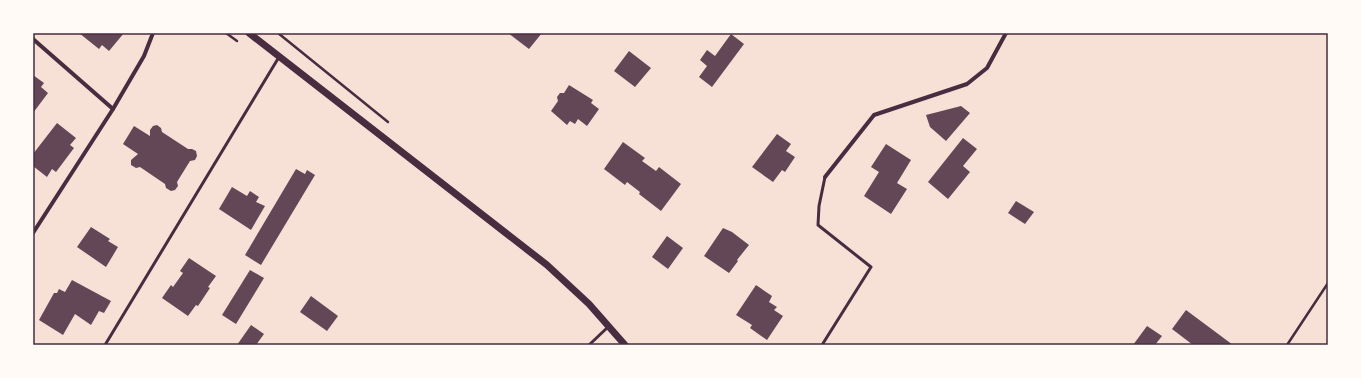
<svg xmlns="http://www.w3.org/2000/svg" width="1361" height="378" viewBox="0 0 1361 378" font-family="Roboto,sans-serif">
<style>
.building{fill:#644757}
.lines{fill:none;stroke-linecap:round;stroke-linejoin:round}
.path{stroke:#4a2c40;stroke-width:2.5}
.service{stroke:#4a2c40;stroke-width:3}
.minor{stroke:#4a2c40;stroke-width:4}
.tertiary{stroke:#4a2c40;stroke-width:7}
.neatline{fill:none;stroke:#4a2c40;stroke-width:1.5}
</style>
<rect width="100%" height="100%" fill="#f7e1d7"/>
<g class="building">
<polygon points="79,33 124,33 109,51 102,45 99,49"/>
<polygon points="508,33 542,33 529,49"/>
<polygon points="731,34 744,44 712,87 699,77 707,66 700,60 707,50 715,56"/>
<polygon points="629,51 651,68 635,87 614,71"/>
<polygon points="33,75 44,83 41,87 48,93 33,113"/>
<polygon points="569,85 593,100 591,103 599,109 587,126 578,119 575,124 570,121 567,125 551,111 558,101 557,97 560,93 564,93"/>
<polygon points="961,106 970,113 946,141 930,127 926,115"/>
<polygon points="57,123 76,138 70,145 74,148 56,172 52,169 47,177 33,166 33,154"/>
<polygon points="157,125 161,128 162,132 188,149 192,149 196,151 197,156 195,160 190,161 177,182 178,186 175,190 171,191 166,188 165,184 140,167 136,168 131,165 131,160 138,154 123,144 134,126 150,136 150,130 153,126"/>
<polygon points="777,134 791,144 786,151 795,157 785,172 782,170 773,182 752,167"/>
<polygon points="963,138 977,149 963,166 970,172 948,199 928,182"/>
<polygon points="623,142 645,158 642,161 656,171 659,167 681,184 661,211 639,194 640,192 627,182 625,185 604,169"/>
<polygon points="886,144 911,160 897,183 907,189 891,214 864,196 879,172 871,167"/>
<polygon points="296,169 305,174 307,170 315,175 261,265 245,255"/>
<polygon points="232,187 247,196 250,191 259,197 256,202 265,206 251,230 219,209"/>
<polygon points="1016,201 1034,212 1025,224 1008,213"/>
<polygon points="91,227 110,239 108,241 118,247 106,267 77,247"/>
<polygon points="723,228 732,232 749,245 737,260 738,261 729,273 704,256"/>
<polygon points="667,236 683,248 668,269 652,257"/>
<polygon points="189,258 216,276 208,287 210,288 198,306 196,305 188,316 162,298 171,285 173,287 183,273 180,271"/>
<polygon points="250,270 264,278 236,324 222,315"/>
<polygon points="72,280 111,301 104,313 99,311 91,325 75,314 63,335 39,320 54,293 57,293 59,289 65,292"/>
<polygon points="756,285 772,296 769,302 777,307 774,310 783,316 767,340 750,328 752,325 736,315"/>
<polygon points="311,296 338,316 327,331 300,312"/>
<polygon points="1186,310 1233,345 1193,345 1172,329"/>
<polygon points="251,325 264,334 256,345 237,345"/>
<polygon points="1147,326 1162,336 1155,345 1133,345"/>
</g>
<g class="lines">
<g class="path">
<polyline points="226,33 237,41"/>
<polyline points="278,33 388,122"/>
<polyline points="1287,345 1328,283"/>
</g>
<g class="service">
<polyline points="105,345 279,57"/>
<polyline points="589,345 608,327"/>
<polyline points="822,345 871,267 818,225 819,206 825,177"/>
</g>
<g class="minor">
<polyline points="33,39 113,109"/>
<polyline points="825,177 874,115 967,84 987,68 1006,33"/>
<polyline points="33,233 113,109 144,56 153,33"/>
</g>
<polyline class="tertiary" points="249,33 547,265 589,304 625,345"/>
</g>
<rect width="1361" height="378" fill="none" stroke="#fffaf5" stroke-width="68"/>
<rect x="34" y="34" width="1293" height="310" class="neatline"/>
</svg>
